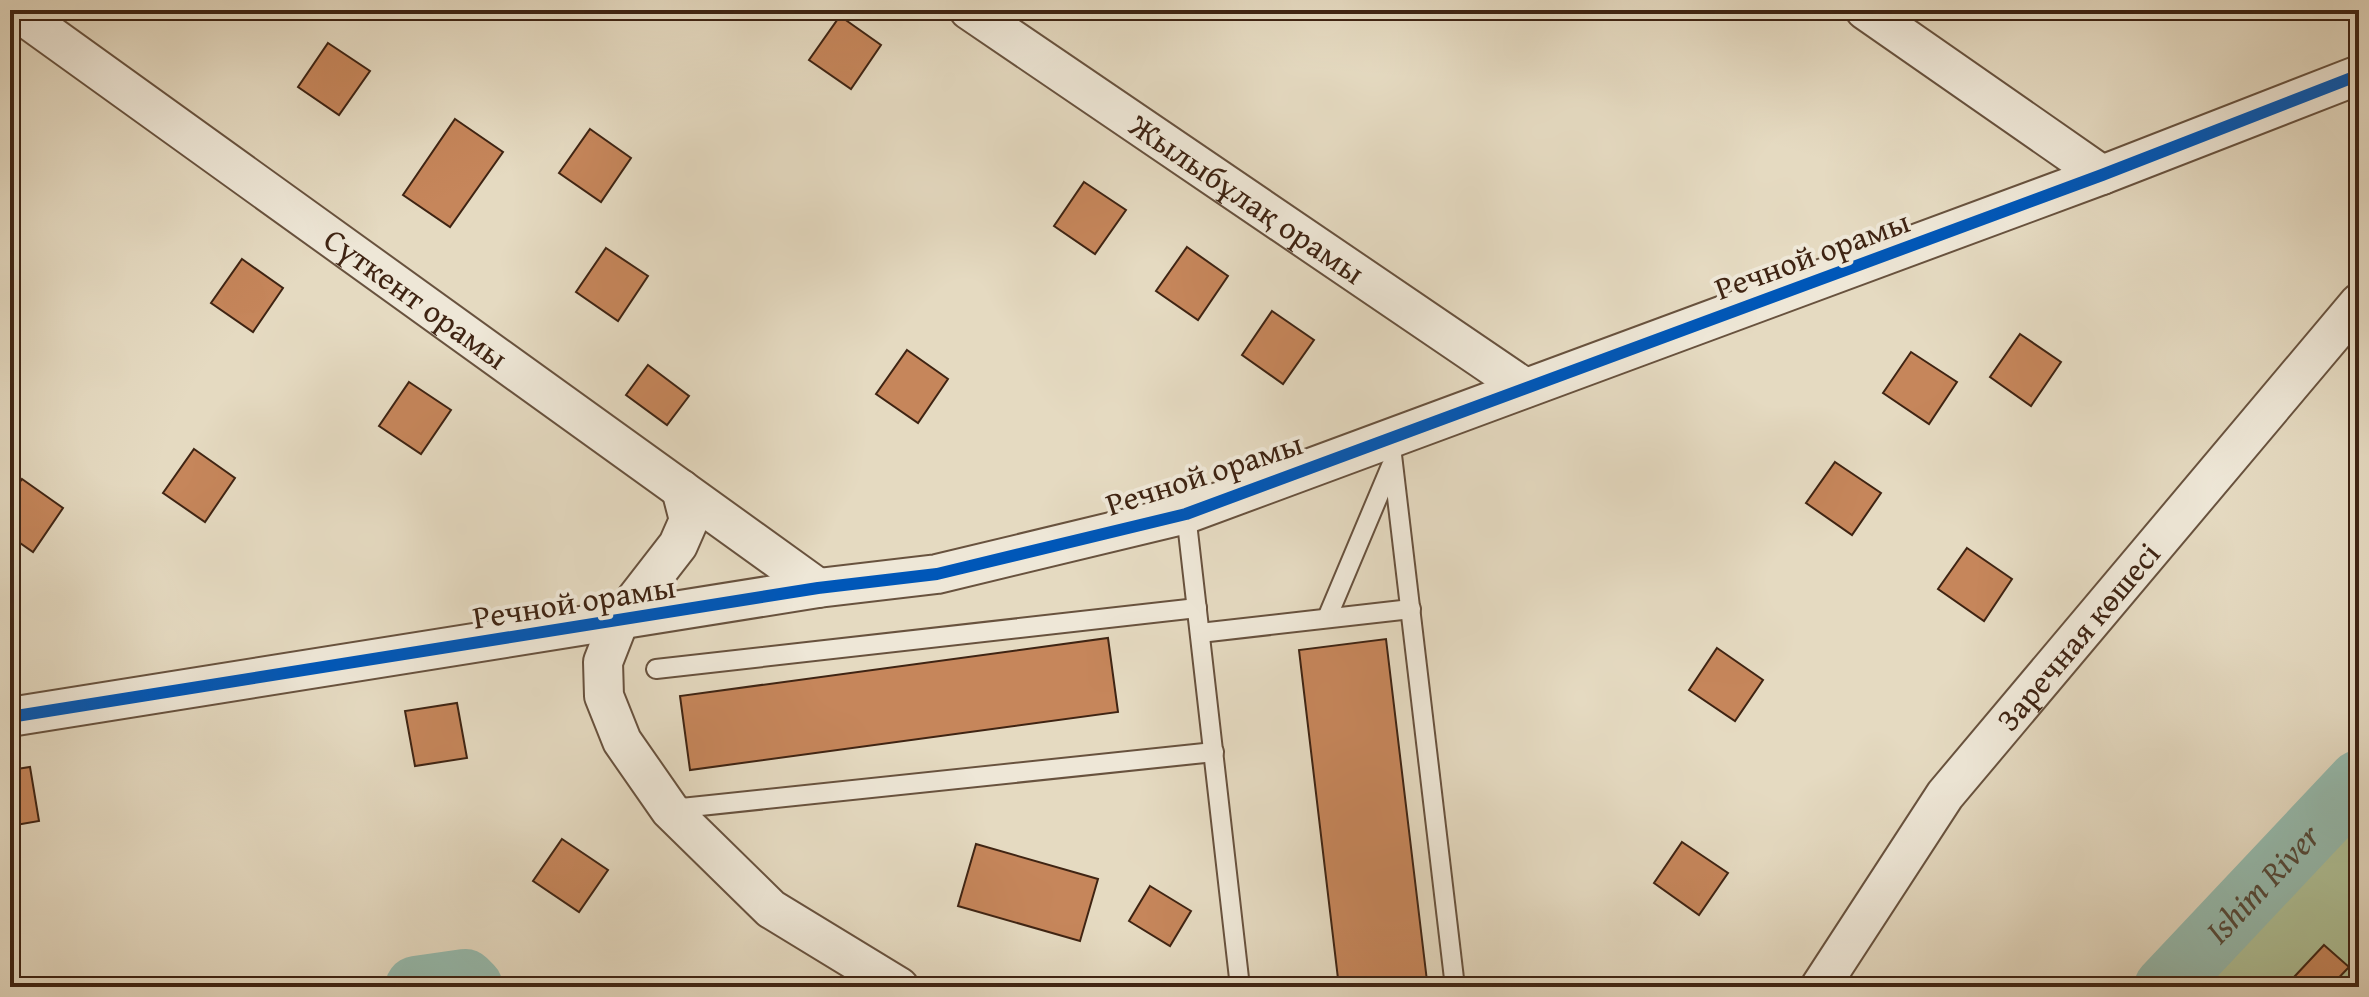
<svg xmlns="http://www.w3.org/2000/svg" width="2369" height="997" viewBox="0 0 2369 997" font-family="'Gentium Book Plus',serif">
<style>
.green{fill:#afc197;stroke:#777255;stroke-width:2}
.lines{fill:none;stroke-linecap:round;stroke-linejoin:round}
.river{stroke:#96bbae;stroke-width:62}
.building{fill:#c6865b;stroke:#3f2413;stroke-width:2}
.lane-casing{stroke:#68523e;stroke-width:22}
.street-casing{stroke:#68523e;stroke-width:42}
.lane{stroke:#eee7d7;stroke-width:18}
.street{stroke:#eee7d7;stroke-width:38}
.cycleway-casing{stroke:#eee7d7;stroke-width:17}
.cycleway{stroke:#0057b8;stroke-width:12}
.labels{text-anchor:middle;stroke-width:8;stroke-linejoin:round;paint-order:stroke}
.street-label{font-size:32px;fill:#3f2413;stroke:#eee7d7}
.water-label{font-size:34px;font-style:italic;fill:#554a3a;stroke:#eee7d7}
</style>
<rect width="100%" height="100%" fill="#e5dac1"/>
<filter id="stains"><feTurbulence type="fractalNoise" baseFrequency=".0025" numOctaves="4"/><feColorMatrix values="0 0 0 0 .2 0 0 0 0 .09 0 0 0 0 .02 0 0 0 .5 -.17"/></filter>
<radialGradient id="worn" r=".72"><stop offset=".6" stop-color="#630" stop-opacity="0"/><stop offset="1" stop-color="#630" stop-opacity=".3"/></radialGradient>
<polygon class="green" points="2359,791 2359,987 2164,987"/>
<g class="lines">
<g class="river">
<polyline points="416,987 465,980 472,987"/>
<path id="s1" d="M2165,987L2359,781"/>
</g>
</g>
<g class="building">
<polygon points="840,16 881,45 851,89 809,60"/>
<polygon points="328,43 370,71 339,115 298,87"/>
<polygon points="455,119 503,152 450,227 403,195"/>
<polygon points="590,129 631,158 601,202 559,173"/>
<polygon points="1084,182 1126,210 1095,254 1054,226"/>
<polygon points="1187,247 1228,276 1198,320 1156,291"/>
<polygon points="606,248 648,276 618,321 576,292"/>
<polygon points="242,259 283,288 253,332 211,303"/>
<polygon points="1272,311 1314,340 1283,384 1242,355"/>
<polygon points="2020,334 2061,362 2031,406 1990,377"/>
<polygon points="907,350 948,379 918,423 876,394"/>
<polygon points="1911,352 1957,382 1929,424 1883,393"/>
<polygon points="648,365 689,396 667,425 626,395"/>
<polygon points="409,382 451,410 421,454 379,426"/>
<polygon points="194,449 235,478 205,522 163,493"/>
<polygon points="1835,462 1881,493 1852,535 1806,503"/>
<polygon points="22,479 63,508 33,552 10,536 10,496"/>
<polygon points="1967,548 2012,579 1984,621 1938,589"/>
<polygon points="1108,638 1118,712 690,770 680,696"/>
<polygon points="1386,639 1427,981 1373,987 1339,987 1299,650"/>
<polygon points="1717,648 1763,680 1735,721 1689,690"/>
<polygon points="457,703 467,758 415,766 405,711"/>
<polygon points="30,767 39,821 10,826 10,770"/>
<polygon points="562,839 608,870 579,912 533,881"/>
<polygon points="1682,842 1728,873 1699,915 1654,883"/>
<polygon points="976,844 1098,879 1080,941 958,906"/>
<polygon points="1150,886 1191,911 1170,946 1129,921"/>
<polygon points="2324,945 2349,967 2330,987 2308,987 2295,976"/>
</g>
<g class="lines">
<g class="lane-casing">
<g id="lane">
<polyline points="1390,438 1455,987"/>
<polyline points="1186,514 1240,987"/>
<polyline points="1327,618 1391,466"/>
<polyline points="1200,633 1411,609"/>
<polyline points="656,669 1197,608"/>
<polyline points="672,809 1214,752"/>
</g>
</g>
<g class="street-casing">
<g id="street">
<path id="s2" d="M15,10L818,588"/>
<path id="s3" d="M969,10L1525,388"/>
<polyline points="1865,10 2102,175"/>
<polyline points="681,489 689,520 678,545 619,621 603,662 604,696 622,741 670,810 771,909 899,987"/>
<polyline points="10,717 818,588 937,574 1186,514 2102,175 2359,75"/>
<path id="s4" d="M1820,987L1945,795L2359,303"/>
</g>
</g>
<use href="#lane" class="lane"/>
<use href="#street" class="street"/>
<g class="cycleway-casing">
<polyline id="cycleway" points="10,717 818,588 937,574 1186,514 2102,175 2359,75"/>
</g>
<use href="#cycleway" class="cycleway"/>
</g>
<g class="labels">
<g class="street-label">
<text dy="11" stroke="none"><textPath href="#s3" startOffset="336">Жылыбұлақ орамы</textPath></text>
<text transform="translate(1812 255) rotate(-20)" y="11">Речной орамы</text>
<text dy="11" stroke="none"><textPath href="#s2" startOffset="494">Сүткент орамы</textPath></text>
<text transform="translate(1204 474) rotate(-18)" y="11">Речной орамы</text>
<text transform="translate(574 602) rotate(-9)" y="11">Речной орамы</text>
<text dy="11" stroke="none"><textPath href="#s4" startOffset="436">Заречная көшесі</textPath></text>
</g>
<g class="water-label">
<text dy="12" stroke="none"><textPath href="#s1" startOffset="142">Ishim River</textPath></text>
</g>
</g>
<rect width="2369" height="997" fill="none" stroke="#e5dac1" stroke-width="40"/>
<rect x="12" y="12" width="2345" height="973" fill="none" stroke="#3f2413" stroke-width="4"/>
<rect x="20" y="20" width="2329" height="957" fill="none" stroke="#3f2413" stroke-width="2"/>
<rect width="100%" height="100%" filter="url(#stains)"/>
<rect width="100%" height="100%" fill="url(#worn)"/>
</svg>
